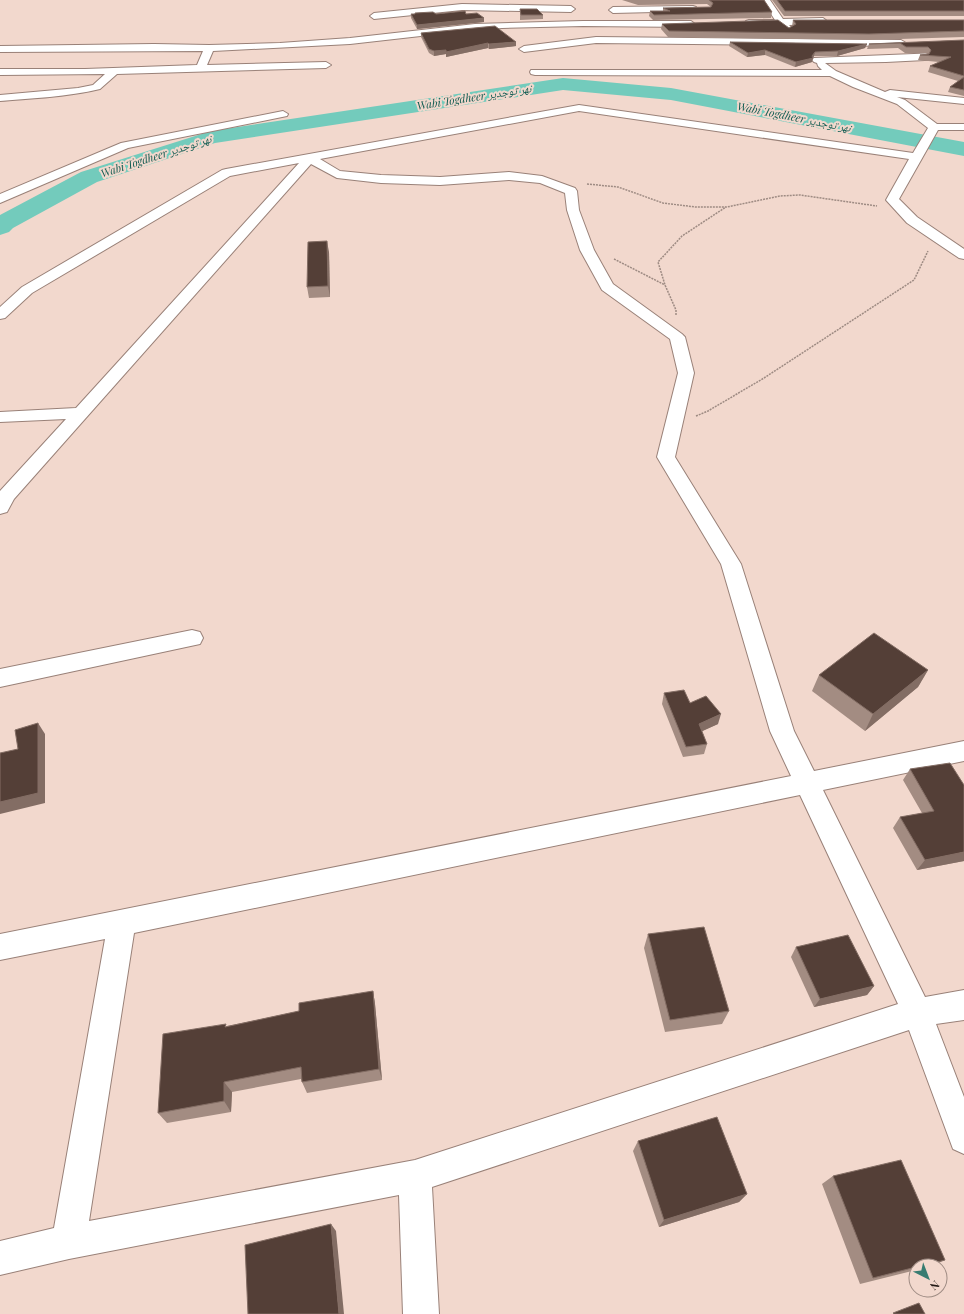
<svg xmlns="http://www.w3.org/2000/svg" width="964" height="1314" viewBox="0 0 964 1314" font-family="'Playfair Display','Noto Naskh Arabic',serif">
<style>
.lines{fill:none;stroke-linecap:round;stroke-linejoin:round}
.river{fill:#73cbbc;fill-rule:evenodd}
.minor-casing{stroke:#998178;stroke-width:2}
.path{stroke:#9e8b83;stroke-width:1.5;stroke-dasharray:2 1;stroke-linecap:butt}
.minor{fill:#fff;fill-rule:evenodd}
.wall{fill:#a38c82}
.shaded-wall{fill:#836d64}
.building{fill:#543f37;stroke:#836d64}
.labels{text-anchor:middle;stroke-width:4;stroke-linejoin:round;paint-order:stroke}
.far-water-label{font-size:11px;font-style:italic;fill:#115c52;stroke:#f2d8cd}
</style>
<rect width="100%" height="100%" fill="#f2d8cd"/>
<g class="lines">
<polygon class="river" points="563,78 671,88 964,142 964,156 671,100 563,90 215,143 97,182 13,228 9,232 0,235 0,215 81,172 211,131"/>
<g class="minor-casing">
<g id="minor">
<polygon points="762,0 770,0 783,19 823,18 827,21 823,24 789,25 793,29 788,32 785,31 779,25 746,25 745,23 746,21 749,20 775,20"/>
<polygon points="462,4 571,6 575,9 571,12 462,10 374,19 370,16 374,13"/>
<polygon points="693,6 696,7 697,9 696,11 613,13 609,10 613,7"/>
<path d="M583,21H691L695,24L691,27L583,26L502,28L456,32L350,44L213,51L207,65L326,62L331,65L326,68L117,74L100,89C67,97 33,98 0,101V95L78,88L93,85L105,74L0,75V69H85L197,65L203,51L0,52V46L154,44L209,45L280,43L350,38L475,24Z"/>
<polygon points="596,37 901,40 906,43 901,46 596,43 524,52 519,49 524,46"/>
<path d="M964,52V58L886,62L825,63L836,71L885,92L890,90L964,98V104L897,97L905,100L937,124H964V130H938L899,199L917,217L964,249V259L959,258L907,223L886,200L909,159L579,111L320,159L340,171L381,175L440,177L509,172L542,176L575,188L577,191L579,210L594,250L613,284L682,334L685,337L694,373L675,457L741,564L794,731L814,771L964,741V761L823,790L925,997L964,990V1020L936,1024L964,1097V1154L953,1149L909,1030L432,1187L439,1314H403L399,1195L69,1259L0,1275V1241L54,1228L105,939L0,960V934L791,776L770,731L721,564L657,457L678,373L670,339L602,290L580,250L567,210L565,193L540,183L509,180L440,185L381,183L337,178L311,164L14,499L7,512L0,514V491L66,419L0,422V412L76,408L299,163L230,176L32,293L5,318L0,319V307L22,287L222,170L226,169L579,105L913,153L928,128L897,104L853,87L830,76L535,75L531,74L530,72L531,70H822L818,66L817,63L814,62L812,60L814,58ZM800,795L898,1004L415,1160L89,1221L134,933Z"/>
<polygon points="283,111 288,114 287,116 128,148 0,203 0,194 121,143"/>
<polygon points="192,630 200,632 203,638 200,644 0,687 0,669"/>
</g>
</g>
<g class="path">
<polyline points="587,184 618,187 663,203 695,207 727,207 780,196 800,195 877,206"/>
<polyline points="614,259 665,285"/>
<polyline points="676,315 676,310 665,285 658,262 682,236 726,207"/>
<polyline points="696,416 708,411 764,378 914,280 928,251"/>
</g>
<use href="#minor" class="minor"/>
</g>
<g class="wall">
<polygon points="622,0 764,0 772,12 771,18 653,20 649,16 650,11 663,11 663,8 711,7 707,4 638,5"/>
<polygon points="772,0 964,0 964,16 784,16"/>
<polygon points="520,9 543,15 543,19 520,20"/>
<polygon points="411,14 466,14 484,22 417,29 411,18"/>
<polygon points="793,20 964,20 964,37 868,40 668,37 661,29 662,24 789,28 792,26"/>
<polygon points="421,33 516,46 489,49 488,48 446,57 446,54 434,56 429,53 421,37"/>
<polygon points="964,40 964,96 948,92 950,87 958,81 928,72 930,66 939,62 918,60 920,55 927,54 926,53 905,53 898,48 867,49 869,44"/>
<polygon points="730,42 867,44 865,48 837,56 814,56 813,58 812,62 795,67 765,55 747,57 729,46"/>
<polygon points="329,252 330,297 309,298 307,287"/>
<polygon points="928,670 918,687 865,731 812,691 819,675"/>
<polygon points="664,693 690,703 718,724 702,731 707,744 704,754 683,757 662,704"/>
<polygon points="910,769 964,861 917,870 893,828 900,817 922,813 903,780"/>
<polygon points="648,934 729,1011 722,1024 665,1032 644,948"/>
<polygon points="796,947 874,986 867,995 814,1007 791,957"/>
<polygon points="373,991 375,1004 382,1080 307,1093 302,1082 301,1079 232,1092 231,1112 167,1123 158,1113 227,1026 299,1011"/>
<polygon points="638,1141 747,1194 739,1202 659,1227 633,1151"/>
<polygon points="833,1176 945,1260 932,1266 916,1266 916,1270 860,1284 822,1184"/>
</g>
<g class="shaded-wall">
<polygon points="484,18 484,22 417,29 417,25"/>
<polygon points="516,42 516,46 489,49 489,44"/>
<polygon points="488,43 488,48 446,57 446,54 434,56 434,51"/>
<polygon points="867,44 865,48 837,56 838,51"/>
<polygon points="765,50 765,55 747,57 748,53"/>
<polygon points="815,52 814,56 813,58 812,62 795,67 796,62 812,56"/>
<polygon points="327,241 329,252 330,297 328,286"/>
<polygon points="928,670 918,687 865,731 873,714"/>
<polygon points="721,714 718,724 696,734 699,724"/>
<polygon points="38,723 45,734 45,803 0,814 0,802"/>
<polygon points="964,852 964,861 917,870 925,860"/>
<polygon points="874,986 867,995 814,1007 820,999"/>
<polygon points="373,991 375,1004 382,1080 379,1069"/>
<polygon points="224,1082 232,1092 231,1112 224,1101"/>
<polygon points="747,1194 739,1202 659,1227 664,1220"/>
<polygon points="331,1224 336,1231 344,1314 339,1314"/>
</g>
<g class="building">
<polygon points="709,0 764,0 772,12 654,15 650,11 670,11 663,8 711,7 713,3"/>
<polygon points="777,0 964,0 964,11 785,11"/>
<polygon points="520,9 537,9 543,15 521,15"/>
<polygon points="465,11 466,14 477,13 484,18 417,25 411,14 415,14 415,13 433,12 436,14"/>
<polygon points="778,20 789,28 796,24 793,20 964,20 964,31 869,34 669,31 662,24"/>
<polygon points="495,26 516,42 489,44 488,43 446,52 446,50 434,51 429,49 421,33"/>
<polygon points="964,40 964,76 930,66 951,57 920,55 929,54 931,50 928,47 906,47 900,43 869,44"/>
<polygon points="730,42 867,44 838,51 815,52 812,56 813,58 796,62 765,50 748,53"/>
<polygon points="964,77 964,90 950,87"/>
<polygon points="327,241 328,286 307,287 308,242"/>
<polygon points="874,633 928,670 873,714 819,675"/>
<polygon points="684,690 690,703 706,696 721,714 699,724 707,744 686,747 664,693"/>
<polygon points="38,723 38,793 0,802 0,753 18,749 15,730"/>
<polygon points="950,763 964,785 964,852 925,860 900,817 934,811 910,769"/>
<polygon points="704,927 729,1011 670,1020 648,934"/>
<polygon points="848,935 874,986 820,999 796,947"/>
<polygon points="373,991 379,1069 302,1082 301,1067 224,1082 224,1101 158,1113 163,1034 226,1024 225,1027 299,1011 299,1003"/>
<polygon points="717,1117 747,1194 664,1220 638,1141"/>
<polygon points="901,1160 945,1260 922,1266 916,1266 916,1267 873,1278 833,1176"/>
<polygon points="331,1224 339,1314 248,1314 245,1245"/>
<polygon points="919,1303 925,1314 894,1314 893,1313"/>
</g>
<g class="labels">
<g class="far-water-label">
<text transform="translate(474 97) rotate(-9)" y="4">Wabi Togdheer نهر توجدير</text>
<text transform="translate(794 117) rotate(11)" y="4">Wabi Togdheer نهر توجدير</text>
<text transform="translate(156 156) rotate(-18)" y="4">Wabi Togdheer نهر توجدير</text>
</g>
</g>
<g transform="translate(928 1278) rotate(138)"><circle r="19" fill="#f2d8cd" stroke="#9e8b83"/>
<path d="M0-3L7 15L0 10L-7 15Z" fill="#377c71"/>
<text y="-6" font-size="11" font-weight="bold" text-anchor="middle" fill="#211814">N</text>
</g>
</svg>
